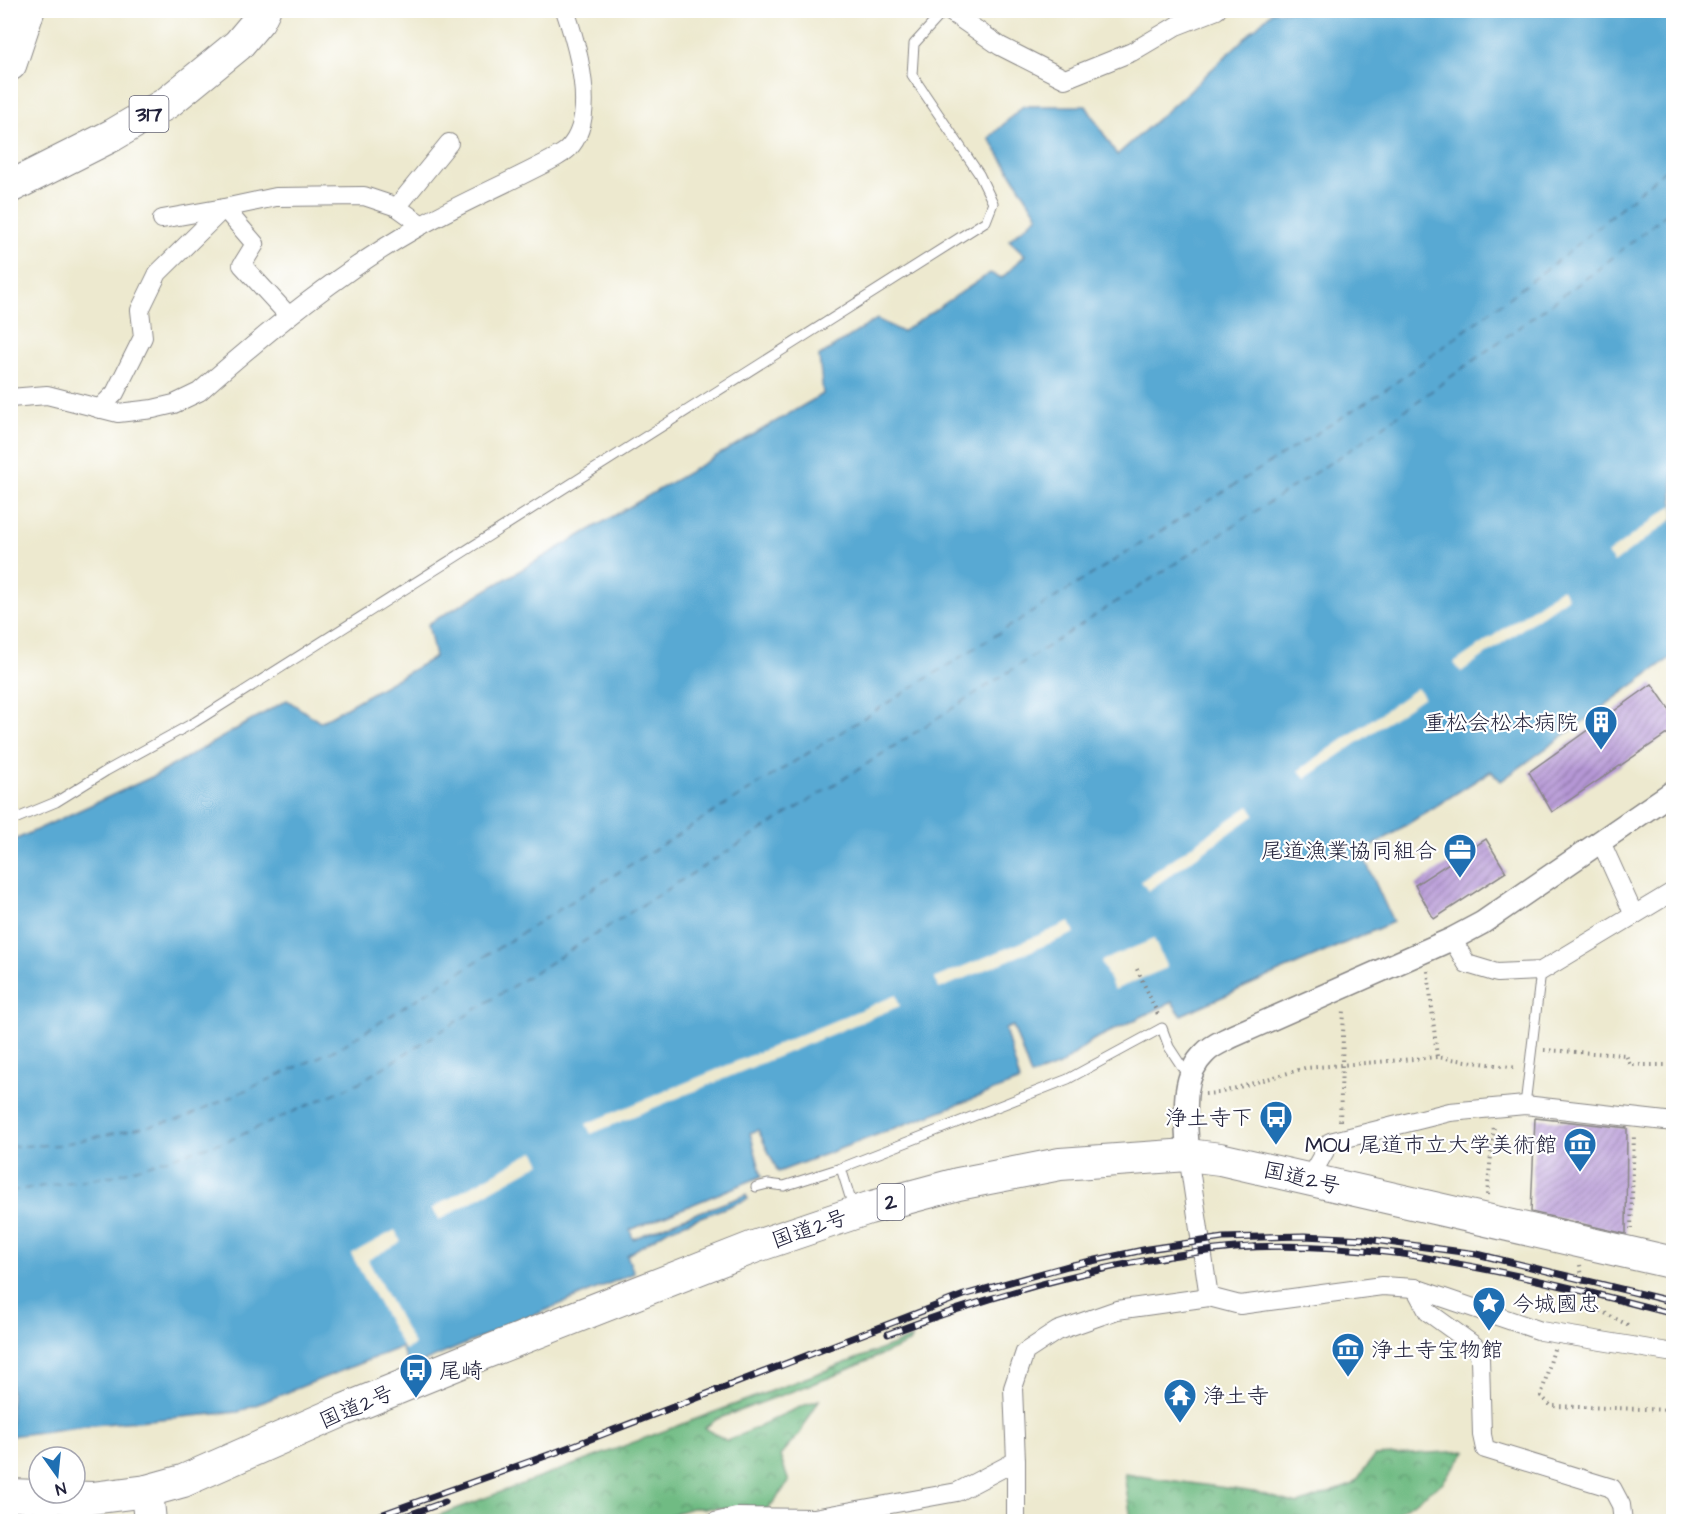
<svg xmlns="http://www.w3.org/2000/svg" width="1684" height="1532" viewBox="0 0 1684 1532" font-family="'Architects Daughter','Klee One',sans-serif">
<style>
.forest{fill:url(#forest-crowns);stroke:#486e5f;stroke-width:1.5}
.water{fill:#59a9d3;stroke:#3e6687;stroke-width:1.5}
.pier{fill:#ede9cf}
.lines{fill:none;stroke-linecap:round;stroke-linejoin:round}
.ferry{stroke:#3b5f7f;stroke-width:1.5;stroke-dasharray:8 6;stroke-linecap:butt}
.building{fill:url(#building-hatch)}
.service-casing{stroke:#888685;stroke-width:11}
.minor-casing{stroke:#888685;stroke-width:20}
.tertiary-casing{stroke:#888685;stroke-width:25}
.trunk-casing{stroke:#888685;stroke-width:34}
.motorway-casing{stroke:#888685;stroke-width:35}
.path{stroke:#888685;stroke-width:4;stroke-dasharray:1.5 4.5;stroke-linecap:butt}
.service{stroke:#fff;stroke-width:9}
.minor{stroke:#fff;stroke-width:18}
.tertiary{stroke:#fff;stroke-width:22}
.trunk{stroke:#fff;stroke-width:32}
.motorway{stroke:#fff;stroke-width:33}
.rail-casing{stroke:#22223b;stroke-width:7}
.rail{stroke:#fff;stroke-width:4.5;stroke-dasharray:14;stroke-linecap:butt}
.labels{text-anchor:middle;stroke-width:4.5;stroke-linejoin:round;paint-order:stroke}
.shield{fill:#fff;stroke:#646476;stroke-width:1.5}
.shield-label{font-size:21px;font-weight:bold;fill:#22223b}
.poi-label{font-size:22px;fill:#22223b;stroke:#fff;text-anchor:end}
.street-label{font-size:22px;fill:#22223b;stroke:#fff}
</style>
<defs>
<pattern id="forest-crowns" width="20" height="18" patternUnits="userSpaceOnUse" patternTransform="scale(1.5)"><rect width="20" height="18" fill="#6fbb83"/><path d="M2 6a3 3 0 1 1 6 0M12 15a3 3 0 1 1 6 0" fill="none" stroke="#5b986c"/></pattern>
<pattern id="building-hatch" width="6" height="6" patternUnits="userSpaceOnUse" patternTransform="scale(1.5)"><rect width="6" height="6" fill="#b698d6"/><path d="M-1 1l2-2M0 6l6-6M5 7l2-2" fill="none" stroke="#947caf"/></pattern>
</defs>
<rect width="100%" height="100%" fill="#fff"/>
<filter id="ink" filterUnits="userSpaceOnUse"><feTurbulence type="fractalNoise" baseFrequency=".0167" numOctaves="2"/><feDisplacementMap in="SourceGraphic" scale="12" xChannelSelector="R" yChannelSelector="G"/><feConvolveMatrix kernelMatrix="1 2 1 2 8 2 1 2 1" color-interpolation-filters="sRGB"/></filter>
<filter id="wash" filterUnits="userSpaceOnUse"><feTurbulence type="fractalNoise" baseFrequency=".008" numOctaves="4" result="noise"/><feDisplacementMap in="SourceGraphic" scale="24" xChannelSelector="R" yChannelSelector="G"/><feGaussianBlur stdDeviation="1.35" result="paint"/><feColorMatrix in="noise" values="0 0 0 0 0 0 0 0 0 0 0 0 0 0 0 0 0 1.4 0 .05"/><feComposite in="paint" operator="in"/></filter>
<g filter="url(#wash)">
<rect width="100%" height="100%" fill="#ede9cf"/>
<g class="forest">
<path d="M912,1338L909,1343L831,1377L717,1419L705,1428L727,1441C758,1428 787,1410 819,1400L800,1433L780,1456L789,1482L768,1509L692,1508L647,1522H421Z"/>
<polygon points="1466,1451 1442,1483 1386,1521 1133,1521 1131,1519 1124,1474 1255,1492 1298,1504 1354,1484 1374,1456"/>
</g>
<polygon class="water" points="1273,11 1673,11 1673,656 1501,781 1491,771 1362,853 1393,922 1181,1015 1172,1002 1093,1040 1059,1066 1031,1076 1013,1026 1005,1029 1020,1081 778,1172 758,1130 750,1133 762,1176 630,1230 633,1239 678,1220 746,1195 748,1199 669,1229 627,1255 634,1273 409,1368 401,1347 238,1412 93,1425 11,1436 10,842 156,775 287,700 320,722 435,657 428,624 823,394 819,356 877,319 902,332 990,273 1002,278 1025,255 1009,240 1038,216 989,138 1023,106 1086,106 1117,155 1189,91"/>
<g class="pier">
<polygon points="1673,505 1673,519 1614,563 1607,554"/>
<polygon points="1562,588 1568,597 1461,672 1454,663"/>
<polygon points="1417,688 1424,697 1305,779 1299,770"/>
<polygon points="1249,806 1255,815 1148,891 1141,881"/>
<polygon points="1070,922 1075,933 939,989 935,978"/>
<polygon points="1154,939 1167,968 1114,990 1101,961"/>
<polygon points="896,995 900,1006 591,1134 586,1124"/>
<polygon points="534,1151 541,1163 439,1220 432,1208"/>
<polygon points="395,1230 401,1242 368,1260 414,1345 404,1350 351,1254"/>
</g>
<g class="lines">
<g class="ferry">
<polyline points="10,1146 58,1145 182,1119 339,1048 1387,389 1564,256 1674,162"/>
<polyline points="10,1191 112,1176 232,1139 360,1082 859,769 1356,446 1592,274 1674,208"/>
</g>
</g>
<g id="blocks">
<g class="building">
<polygon points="1652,684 1674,716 1674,729 1552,812 1529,772"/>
<polygon points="1486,839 1506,872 1434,919 1415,885"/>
<polygon points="1535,1118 1627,1128 1626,1234 1531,1212"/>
</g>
</g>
</g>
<g filter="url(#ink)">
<use href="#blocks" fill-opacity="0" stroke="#888685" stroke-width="1.5"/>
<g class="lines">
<g class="service-casing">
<g id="service">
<polyline points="10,821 56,802 106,771 195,722 986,221 993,203 979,174 912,75 914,44 945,10"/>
<polyline points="1525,1105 1541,971"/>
<polyline points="841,1168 853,1207"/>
<polyline points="756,1187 768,1184 784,1186 841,1168 1068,1079 1162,1028 1169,1047 1188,1076"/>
</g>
</g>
<g class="minor-casing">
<g id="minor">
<polyline points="948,10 1000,46 1065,79 1132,52 1176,26 1217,10"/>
<polyline points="397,207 449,143"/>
<polyline points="162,219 224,208 255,244 242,265 288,315"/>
<path d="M10,398L47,395L118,413L153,409L174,404L199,392C269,330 341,271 422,225C465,201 510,182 553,159C558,156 564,153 568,149C599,118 577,45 565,10"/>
<polyline points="99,409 115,393 143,337 140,310 158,273 224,208 276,197 364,196 397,207 422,225"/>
<polyline points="1601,842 1634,915"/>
<polyline points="1452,939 1467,964 1497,973 1541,971 1674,891"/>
<polyline points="1188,1155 1209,1297"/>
<polyline points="1309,1179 1330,1142 1450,1112 1525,1105 1674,1122"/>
<polyline points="1415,1288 1428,1312 1475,1346 1480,1358 1482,1435 1485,1449 1612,1488 1621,1505 1623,1522"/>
<polyline points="1016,1461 1013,1388 1025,1352 1057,1331 1117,1310 1209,1297 1240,1305 1382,1286 1415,1288 1541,1331 1674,1353"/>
<polyline points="715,1522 736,1517 814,1518 957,1492 1016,1461 1016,1522"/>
</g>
</g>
<g class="tertiary-casing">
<path id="tertiary" d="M1188,1155C1187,1122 1178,1078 1205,1053C1212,1045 1224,1041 1233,1036L1452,939L1482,923L1674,791"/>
</g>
<g class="trunk-casing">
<g id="trunk">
<polyline points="10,187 113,135 167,103 238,45 259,20 264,10"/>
<polyline points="147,1491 150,1522"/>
<polyline points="10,1495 92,1498 147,1491 183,1481 344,1410 484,1353 754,1247 869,1208 958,1184 1060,1164 1188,1155 1220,1159 1674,1263"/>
</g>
</g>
<g class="motorway-casing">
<polyline id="motorway" points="10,64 28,10"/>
</g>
<g class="path">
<polyline points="1137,969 1159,1017"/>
<polyline points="1428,971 1437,1057"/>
<polyline points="1544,1050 1626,1055 1630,1065 1674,1065"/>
<polyline points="1205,1094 1219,1093 1305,1068 1437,1057 1517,1068"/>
<polyline points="1340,1121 1344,1008"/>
<polyline points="1487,1195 1494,1125"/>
<polyline points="1631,1229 1634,1134"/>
<polyline points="1580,1265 1587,1304 1630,1326"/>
<polyline points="1554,1349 1541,1396 1551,1406 1674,1410"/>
</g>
<use href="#service" class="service"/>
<use href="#minor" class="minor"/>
<use href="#tertiary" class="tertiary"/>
<use href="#trunk" class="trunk"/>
<use href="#motorway" class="motorway"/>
<g class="rail-casing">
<g id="rail">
<path d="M888,1334C1000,1292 1116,1259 1235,1248C1288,1244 1342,1247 1394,1253C1414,1255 1433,1259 1452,1263C1527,1276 1600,1295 1674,1314"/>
<polyline points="400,1518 445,1502"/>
<polyline points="361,1522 554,1453 964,1295 1068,1266 1148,1249 1223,1238 1304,1236 1366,1239 1477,1254 1674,1302"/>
</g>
</g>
<use href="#rail" class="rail"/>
</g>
</g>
<defs>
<g id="building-pin" transform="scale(1.725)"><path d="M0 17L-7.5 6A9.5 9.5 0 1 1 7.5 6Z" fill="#1f6fb2" stroke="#fff"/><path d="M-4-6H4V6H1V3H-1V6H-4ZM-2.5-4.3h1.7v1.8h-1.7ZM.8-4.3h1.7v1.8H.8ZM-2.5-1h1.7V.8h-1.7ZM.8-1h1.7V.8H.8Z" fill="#fff"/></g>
<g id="office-pin" transform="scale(1.725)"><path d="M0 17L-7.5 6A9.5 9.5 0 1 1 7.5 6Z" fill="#1f6fb2" stroke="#fff"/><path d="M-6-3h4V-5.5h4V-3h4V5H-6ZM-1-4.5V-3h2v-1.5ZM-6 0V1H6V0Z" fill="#fff"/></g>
<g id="bus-pin" transform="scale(1.725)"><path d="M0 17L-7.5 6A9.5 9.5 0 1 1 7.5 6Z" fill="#1f6fb2" stroke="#fff"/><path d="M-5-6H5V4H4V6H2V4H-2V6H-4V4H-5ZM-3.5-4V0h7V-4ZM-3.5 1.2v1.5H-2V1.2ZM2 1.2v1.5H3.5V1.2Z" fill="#fff"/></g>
<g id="museum-pin" transform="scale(1.725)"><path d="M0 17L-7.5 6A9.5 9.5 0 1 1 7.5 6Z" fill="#1f6fb2" stroke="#fff"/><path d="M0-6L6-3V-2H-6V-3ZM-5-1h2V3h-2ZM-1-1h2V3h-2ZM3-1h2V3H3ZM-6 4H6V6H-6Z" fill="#fff"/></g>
<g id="sight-pin" transform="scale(1.725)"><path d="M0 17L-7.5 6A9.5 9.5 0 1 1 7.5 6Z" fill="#1f6fb2" stroke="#fff"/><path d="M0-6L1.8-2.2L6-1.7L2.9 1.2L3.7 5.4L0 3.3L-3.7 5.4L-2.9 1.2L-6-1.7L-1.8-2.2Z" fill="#fff"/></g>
<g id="temple-pin" transform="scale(1.725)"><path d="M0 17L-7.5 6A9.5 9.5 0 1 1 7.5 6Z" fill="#1f6fb2" stroke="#fff"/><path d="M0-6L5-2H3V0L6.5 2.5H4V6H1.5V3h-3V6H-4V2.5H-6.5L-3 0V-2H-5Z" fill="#fff"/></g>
</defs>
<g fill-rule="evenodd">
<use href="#building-pin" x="1601" y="722"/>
<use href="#office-pin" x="1460" y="850"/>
<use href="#bus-pin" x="1276" y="1117"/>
<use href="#museum-pin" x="1580" y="1144"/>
<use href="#sight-pin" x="1489" y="1303"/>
<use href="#museum-pin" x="1348" y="1349"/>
<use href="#bus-pin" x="416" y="1370"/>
<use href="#temple-pin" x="1180" y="1395"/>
</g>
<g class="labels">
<g class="shield">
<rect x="129.5" y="96" width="39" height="36" rx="4.5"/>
<rect x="877.5" y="1184" width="27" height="36" rx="4.5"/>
</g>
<g class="shield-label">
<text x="149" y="121">317</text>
<text x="891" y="1209">2</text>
</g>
<g class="poi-label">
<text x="1578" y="730">重松会松本病院</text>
<text x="1437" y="858">尾道漁業協同組合</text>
<text x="1253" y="1125">浄土寺下</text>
<text x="1557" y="1152">MOU 尾道市立大学美術館</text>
<text x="1512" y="1311" text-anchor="start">今城國忠</text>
<text x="1371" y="1357" text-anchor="start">浄土寺宝物館</text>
<text x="439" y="1378" text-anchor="start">尾崎</text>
<text x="1203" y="1403" text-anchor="start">浄土寺</text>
</g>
<g class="street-label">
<text transform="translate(1302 1177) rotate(13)" y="8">国道2号</text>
<text transform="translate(809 1228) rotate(-19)" y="8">国道2号</text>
<text transform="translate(356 1406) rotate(-23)" y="8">国道2号</text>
</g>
</g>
<rect width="1684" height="1532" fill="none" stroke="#fff" stroke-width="36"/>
<g transform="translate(57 1475) rotate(165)"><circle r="28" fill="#ffffff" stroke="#a7a7b1" stroke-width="1.5"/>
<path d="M0-4.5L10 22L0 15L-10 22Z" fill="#1f6fb2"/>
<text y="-9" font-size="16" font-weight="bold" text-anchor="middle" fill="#22223b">N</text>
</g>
</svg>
